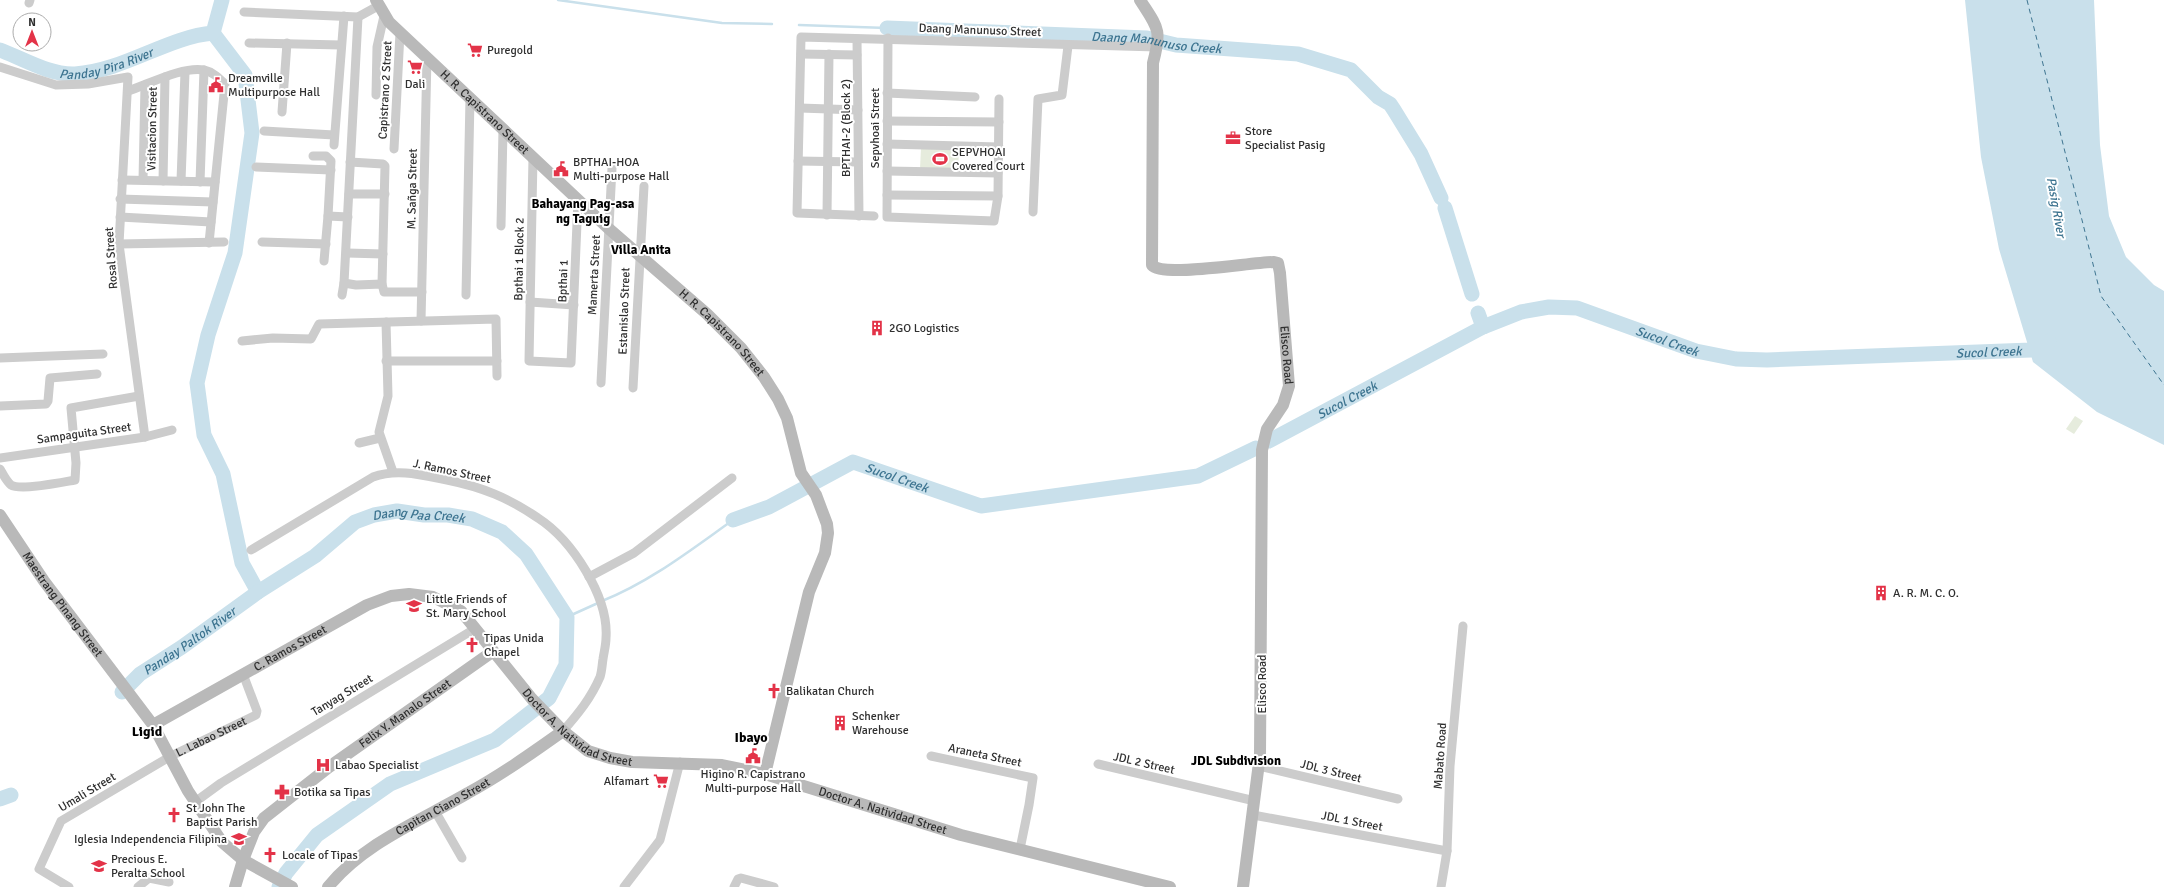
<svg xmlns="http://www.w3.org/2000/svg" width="2164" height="887" viewBox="0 0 2164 887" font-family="Signika,sans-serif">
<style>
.green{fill:#e6ecdd}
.water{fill:#c9e0eb}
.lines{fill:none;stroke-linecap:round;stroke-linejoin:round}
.stream{stroke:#c9e0eb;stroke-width:2.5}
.river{stroke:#c9e0eb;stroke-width:15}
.ferry{stroke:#3d7490;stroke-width:1;stroke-dasharray:5 4;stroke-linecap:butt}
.street{stroke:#ccc;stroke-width:9}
.secondary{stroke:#b9b9b9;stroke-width:12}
.labels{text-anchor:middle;stroke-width:4;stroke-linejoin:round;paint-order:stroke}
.street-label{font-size:12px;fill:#2f2f2f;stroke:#fff}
.poi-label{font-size:12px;fill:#2f2f2f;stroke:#fff;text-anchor:start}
.water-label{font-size:13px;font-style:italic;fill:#3d7490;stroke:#fff}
.neighbourhood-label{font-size:13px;font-weight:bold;fill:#000;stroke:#fff}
.quarter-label{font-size:14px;font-weight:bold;fill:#000;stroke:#fff}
</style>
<rect width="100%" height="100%" fill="#fff"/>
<g class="green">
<polygon points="921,148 959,149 958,170 920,169"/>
<polygon points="2075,416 2083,421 2074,434 2066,429"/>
</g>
<g class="water">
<polygon points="1965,0 2094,0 2100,145 2109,216 2126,257 2154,285 2164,291 2164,445 2097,412 2033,362 1999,249 1981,157"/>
<polygon points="7,791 11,800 0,805 0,792"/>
</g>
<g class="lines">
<g class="stream">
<polyline points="558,0 722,23 772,24"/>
<polyline points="799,25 887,28"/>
<path d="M602,601C650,582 692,549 733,520"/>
<polyline points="567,617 598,603"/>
</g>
<g class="river">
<path id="s1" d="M887,28L1147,38L1176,45L1298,54L1351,70L1378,97L1390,104L1394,110L1421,154L1441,198"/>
<path id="s2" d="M213,33L245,75L252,133L235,253L208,335L197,383L204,435L223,474L242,563L258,592L315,556L355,522L374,515L397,511L424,515H448L472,519L502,532L526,554L567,617L566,665L549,698L495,740L390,784L317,835L286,873L279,887"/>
<polyline points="213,33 222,0"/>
<path id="s3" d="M0,50C24,59 49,75 75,74C124,71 167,37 213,33"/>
<polyline points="1445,208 1472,294"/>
<polyline points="1478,313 1483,327"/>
<path id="s4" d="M1269,441L1483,327L1521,312L1549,307L1577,308L1696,351L1736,359L1767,360L2031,350L2049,341"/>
<path id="s5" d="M733,520L769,507L853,462L981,506L1198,476L1256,448"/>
<path id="s6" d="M122,692L140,674L182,647L258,592"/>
<polyline points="0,799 11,795"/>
</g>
<polyline class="ferry" points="2027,0 2101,296 2164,385"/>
<g class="street">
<polyline points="29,3 30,0"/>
<polyline points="244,12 358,17 378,6"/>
<polyline points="358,17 344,283 356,285 382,284 384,292 422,292"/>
<polyline points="888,38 887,217 994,221 998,196 999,99"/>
<polyline points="857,39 859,216"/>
<polyline points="249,43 341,45"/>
<polyline points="801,54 857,55"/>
<polyline points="0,67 56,85 88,84 128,77 119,244 145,437"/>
<path d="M128,91C149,84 183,66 204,70C213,72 219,78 225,84L209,243"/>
<polyline points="887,93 975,97"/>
<polyline points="376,95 377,47 384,16"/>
<polyline points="800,108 858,110"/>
<polyline points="282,112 287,43"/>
<polyline points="887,121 999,122"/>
<polyline points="264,131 334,135"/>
<polyline points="887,144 999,147"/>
<polyline points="334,145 344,16"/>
<polyline points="394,149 400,33"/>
<polyline points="313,156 326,156 331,161 328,216 348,217"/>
<polyline points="533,157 529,361 571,363 578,200"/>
<polyline points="798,161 858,162"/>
<polyline points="350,162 383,164 385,166 382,284"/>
<polyline points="256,167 331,170"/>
<polyline points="887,171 998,173"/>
<polyline points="122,180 215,182"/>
<polyline points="143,180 145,85"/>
<polyline points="163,181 165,77"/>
<polyline points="181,181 185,72"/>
<polyline points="200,182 204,70"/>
<polyline points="349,194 385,194"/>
<polyline points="887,195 998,196"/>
<polyline points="120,199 213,202"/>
<polyline points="1033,212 1038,99 1062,95 1068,46"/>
<polyline points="827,215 829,54"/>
<polyline points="874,216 797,213 801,37 1157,47"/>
<polyline points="120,217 211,222"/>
<polyline points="501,226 503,129"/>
<polyline points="262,242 326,244"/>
<polyline points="119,244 224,242"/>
<polyline points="347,253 383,254"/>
<polyline points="324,261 328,216"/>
<polyline points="342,295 344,283"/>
<polyline points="466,295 470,98"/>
<polyline points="530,302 574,305"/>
<polyline points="421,321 427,57"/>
<polyline points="386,322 388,396 379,432 393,472"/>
<polyline points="242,341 273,338 311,339 319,324 496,319 497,376"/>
<polyline points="0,358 103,354"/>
<polyline points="386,361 497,361"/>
<polyline points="601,383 612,168"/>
<polyline points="633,388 644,186"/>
<polyline points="0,406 46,404 48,401 50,378 97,374"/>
<polyline points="359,443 380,438"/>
<polyline points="0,458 145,437 172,430"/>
<path d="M0,469C3,474 6,481 11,485C20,491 63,482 75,480L76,463L71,408L139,396"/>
<path d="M251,550L373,477C397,468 422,475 447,480C482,487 509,498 538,518C572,540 609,597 606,638C606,645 604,652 603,659C602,665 602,671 600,677C591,698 578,714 563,731"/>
<polyline points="589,577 634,553 732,478"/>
<polyline points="931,756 1033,778 1029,805 1020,849"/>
<polyline points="1098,764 1255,801"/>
<polyline points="1259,766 1398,799"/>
<polyline points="195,802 221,783 476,628"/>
<polyline points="435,811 462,858"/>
<polyline points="1253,815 1447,851"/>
<path id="s7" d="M69,887L39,869L61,821L171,756L256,715L257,711L243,674"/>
<polyline points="138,887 149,878 169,882"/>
<polyline points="624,887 660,840 680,762"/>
<polyline points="734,887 738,879 741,878 774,887"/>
<polyline points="1441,887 1447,851 1450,766 1463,626"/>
</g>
<g class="secondary">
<path id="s8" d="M376,0L389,22L608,228L707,314L741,348L764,377L778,399L787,418L801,473L816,495L827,524L828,533L825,553L809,592L765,774"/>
<path id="s9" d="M1140,0C1158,28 1162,29 1153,63L1152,265C1163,278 1252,262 1274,262L1278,263L1280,273L1289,386L1283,405L1267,429L1262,450L1260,755L1243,887"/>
<path id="s10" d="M0,515L44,581L153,725L188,791L222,842L243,860L292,887"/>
<path id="s11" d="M153,725L367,605L391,596L409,594L433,597L461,611L532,699L563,731L588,751L610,758L632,762L722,765L765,774L961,835L1170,887"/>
<path id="s12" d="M235,887L243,860L254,832L264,818L329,767L492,652"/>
<path id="s13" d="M328,887C364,843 420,821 468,793C501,775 532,753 563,731"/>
</g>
</g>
<defs>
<g id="supermarket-bare" transform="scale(1.2)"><path d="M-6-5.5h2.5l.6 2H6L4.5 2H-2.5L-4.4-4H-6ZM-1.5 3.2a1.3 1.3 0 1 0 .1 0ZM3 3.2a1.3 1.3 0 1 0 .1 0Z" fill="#e33348" stroke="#fff" stroke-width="2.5" paint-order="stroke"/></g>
<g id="civic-bare" transform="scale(1.2)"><path d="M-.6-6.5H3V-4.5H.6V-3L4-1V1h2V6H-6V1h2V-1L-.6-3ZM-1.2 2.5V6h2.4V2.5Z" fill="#e33348" stroke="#fff" stroke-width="2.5" paint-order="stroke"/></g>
<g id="office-bare" transform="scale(1.2)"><path d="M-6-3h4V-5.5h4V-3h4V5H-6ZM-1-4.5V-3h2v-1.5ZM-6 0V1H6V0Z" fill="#e33348" stroke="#fff" stroke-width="2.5" paint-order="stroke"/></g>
<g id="stadium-bare" transform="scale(1.2)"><path d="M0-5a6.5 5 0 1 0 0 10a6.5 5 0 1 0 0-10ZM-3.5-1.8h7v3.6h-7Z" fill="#e33348" stroke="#fff" stroke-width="2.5" paint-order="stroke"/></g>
<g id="building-bare" transform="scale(1.2)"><path d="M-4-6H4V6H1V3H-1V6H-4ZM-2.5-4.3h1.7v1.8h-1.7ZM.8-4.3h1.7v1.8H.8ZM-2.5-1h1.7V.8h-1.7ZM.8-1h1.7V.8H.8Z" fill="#e33348" stroke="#fff" stroke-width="2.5" paint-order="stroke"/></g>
<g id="school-bare" transform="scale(1.2)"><path d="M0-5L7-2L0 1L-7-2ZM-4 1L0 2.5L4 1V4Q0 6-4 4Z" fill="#e33348" stroke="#fff" stroke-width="2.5" paint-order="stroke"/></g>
<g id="church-bare" transform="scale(1.2)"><path d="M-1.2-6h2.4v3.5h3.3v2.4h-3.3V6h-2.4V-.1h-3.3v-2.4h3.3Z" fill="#e33348" stroke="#fff" stroke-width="2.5" paint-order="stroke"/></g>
<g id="hospital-bare" transform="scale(1.2)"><path d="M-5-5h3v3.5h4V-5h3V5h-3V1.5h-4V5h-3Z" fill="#e33348" stroke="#fff" stroke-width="2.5" paint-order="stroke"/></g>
<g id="pharmacy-bare" transform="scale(1.2)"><path d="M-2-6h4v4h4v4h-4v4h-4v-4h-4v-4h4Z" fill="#e33348" stroke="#fff" stroke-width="2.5" paint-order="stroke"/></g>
</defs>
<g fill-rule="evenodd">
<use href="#supermarket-bare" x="475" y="50"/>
<use href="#supermarket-bare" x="415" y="67"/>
<use href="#civic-bare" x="216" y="85"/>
<use href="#office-bare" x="1233" y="138"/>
<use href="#stadium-bare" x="940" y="159"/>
<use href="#civic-bare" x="561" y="169"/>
<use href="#building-bare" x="877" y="328"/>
<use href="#building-bare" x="1881" y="593"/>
<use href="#school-bare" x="414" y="606"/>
<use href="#church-bare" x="472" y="645"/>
<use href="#church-bare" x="774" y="691"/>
<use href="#building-bare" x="840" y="723"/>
<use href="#civic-bare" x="753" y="756"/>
<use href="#hospital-bare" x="323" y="765"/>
<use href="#supermarket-bare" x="661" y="781"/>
<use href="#pharmacy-bare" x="282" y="792"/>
<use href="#church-bare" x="174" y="815"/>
<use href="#school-bare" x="239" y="839"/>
<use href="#church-bare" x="270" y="855"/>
<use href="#school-bare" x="99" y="866"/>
</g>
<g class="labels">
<g class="street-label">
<text transform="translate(980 30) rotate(2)" y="4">Daang Manunuso Street</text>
<text transform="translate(385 90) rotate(-87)" y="4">Capistrano 2 Street</text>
<text dy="4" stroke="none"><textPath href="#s8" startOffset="157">H. R. Capistrano Street</textPath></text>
<text transform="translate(846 128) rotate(-90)" y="4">BPTHAI-2 (Block 2)</text>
<text transform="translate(875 128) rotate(-90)" y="4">Sepvhoai Street</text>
<text transform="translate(152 129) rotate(-89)" y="4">Visitacion Street</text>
<text transform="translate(412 189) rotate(-89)" y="4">M. Sañga Street</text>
<text transform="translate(111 258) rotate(-94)" y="4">Rosal Street</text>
<text transform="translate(519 259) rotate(-89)" y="4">Bpthai 1 Block 2</text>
<text transform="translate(594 275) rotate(-87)" y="4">Mamerta Street</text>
<text transform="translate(563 281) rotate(-88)" y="4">Bpthai 1</text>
<text transform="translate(624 311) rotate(-88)" y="4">Estanislao Street</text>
<text dy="4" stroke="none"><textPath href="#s8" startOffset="481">H. R. Capistrano Street</textPath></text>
<text dy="4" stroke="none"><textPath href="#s9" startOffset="490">Elisco Road</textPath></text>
<text transform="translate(84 433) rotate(-8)" y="4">Sampaguita Street</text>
<text transform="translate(452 471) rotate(12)" y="4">J. Ramos Street</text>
<text dy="4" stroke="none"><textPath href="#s10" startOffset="109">Maestrang Pinang Street</textPath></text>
<text dy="4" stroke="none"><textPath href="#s11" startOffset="157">C. Ramos Street</textPath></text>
<text transform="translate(1262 684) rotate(-90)" y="4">Elisco Road</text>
<text transform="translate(342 695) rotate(-31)" y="4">Tanyag Street</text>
<text dy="4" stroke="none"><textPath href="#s12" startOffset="251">Felix Y. Manalo Street</textPath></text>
<text dy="4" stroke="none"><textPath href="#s11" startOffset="513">Doctor A. Natividad Street</textPath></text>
<text dy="4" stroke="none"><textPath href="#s7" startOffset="260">L. Labao Street</textPath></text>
<text transform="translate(985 755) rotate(12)" y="4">Araneta Street</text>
<text transform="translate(1440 756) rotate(-86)" y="4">Mabato Road</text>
<text transform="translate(1144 763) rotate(13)" y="4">JDL 2 Street</text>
<text transform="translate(1331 771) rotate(14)" y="4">JDL 3 Street</text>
<text transform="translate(87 792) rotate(-31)" y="4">Umali Street</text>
<text dy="4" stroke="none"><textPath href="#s13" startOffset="141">Capitan Ciano Street</textPath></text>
<text dy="4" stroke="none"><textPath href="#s11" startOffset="837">Doctor A. Natividad Street</textPath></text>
<text transform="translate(1352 821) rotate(11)" y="4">JDL 1 Street</text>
</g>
<g class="poi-label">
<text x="487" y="54">Puregold</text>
<text x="228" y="82">Dreamville<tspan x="228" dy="14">Multipurpose Hall</tspan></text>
<text x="415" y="88" text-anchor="middle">Dali</text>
<text x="1245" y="135">Store<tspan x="1245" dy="14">Specialist Pasig</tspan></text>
<text x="952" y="156">SEPVHOAI<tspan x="952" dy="14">Covered Court</tspan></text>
<text x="573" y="166">BPTHAI-HOA<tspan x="573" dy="14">Multi-purpose Hall</tspan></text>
<text x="889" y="332">2GO Logistics</text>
<text x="1893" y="597">A. R. M. C. O.</text>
<text x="426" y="603">Little Friends of<tspan x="426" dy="14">St. Mary School</tspan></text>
<text x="484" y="642">Tipas Unida<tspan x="484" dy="14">Chapel</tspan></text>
<text x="786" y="695">Balikatan Church</text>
<text x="852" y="720">Schenker<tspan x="852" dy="14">Warehouse</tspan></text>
<text x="335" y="769">Labao Specialist</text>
<text x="753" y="778" text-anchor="middle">Higino R. Capistrano<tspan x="753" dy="14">Multi-purpose Hall</tspan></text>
<text x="649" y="785" text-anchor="end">Alfamart</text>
<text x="294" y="796">Botika sa Tipas</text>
<text x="186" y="812">St John The<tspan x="186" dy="14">Baptist Parish</tspan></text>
<text x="227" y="843" text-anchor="end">Iglesia Independencia Filipina</text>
<text x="282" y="859">Locale of Tipas</text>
<text x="111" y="863">Precious E.<tspan x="111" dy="14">Peralta School</tspan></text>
</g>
<g class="water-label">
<text dy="5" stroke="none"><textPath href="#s1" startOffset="270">Daang Manunuso Creek</textPath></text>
<text dy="5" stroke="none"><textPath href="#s3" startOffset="112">Panday Pira River</textPath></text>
<text transform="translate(2057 207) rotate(80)" y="5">Pasig River</text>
<text dy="5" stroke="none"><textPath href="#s4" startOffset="436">Sucol Creek</textPath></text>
<text dy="5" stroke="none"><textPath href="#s4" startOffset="760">Sucol Creek</textPath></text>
<text dy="5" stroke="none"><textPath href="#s4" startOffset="88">Sucol Creek</textPath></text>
<text dy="5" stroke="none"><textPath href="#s5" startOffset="180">Sucol Creek</textPath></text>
<text dy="5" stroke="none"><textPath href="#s2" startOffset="773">Daang Paa Creek</textPath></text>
<text dy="5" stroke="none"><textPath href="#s6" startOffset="85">Panday Paltok River</textPath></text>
</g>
<g class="neighbourhood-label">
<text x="583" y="208">Bahayang Pag-asa<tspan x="583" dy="15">ng Taguig</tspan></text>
<text x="641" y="254">Villa Anita</text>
<text x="1236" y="765">JDL Subdivision</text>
</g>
<g class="quarter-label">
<text x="147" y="736">Ligid</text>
<text x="751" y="742">Ibayo</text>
</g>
</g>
<g transform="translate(32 32)"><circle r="19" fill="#ffffff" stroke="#acacac"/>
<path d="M0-3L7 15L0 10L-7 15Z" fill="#e33348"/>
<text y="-6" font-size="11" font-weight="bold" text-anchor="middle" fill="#2f2f2f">N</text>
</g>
</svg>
